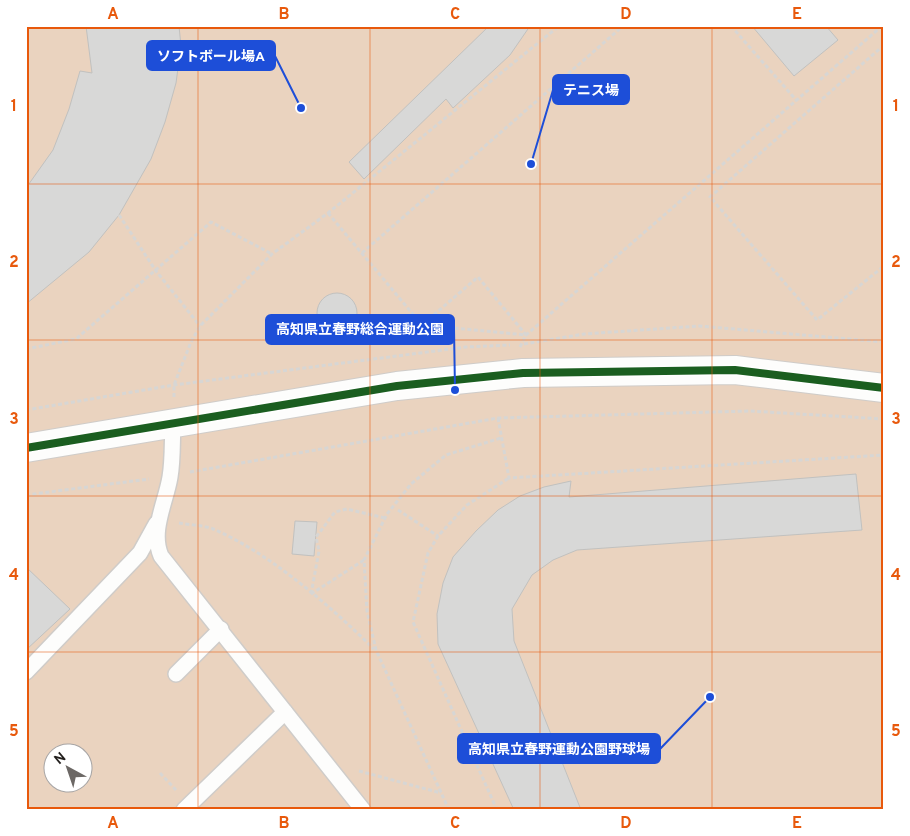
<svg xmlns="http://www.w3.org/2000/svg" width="910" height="836" viewBox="0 0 910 836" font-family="Overpass,'Noto Sans JP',sans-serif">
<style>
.green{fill:#ead3bf;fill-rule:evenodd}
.building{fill:#d8d8d7;stroke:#c1c1bf}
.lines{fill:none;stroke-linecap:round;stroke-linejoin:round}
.lane-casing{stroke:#cfccc9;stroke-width:18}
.secondary-casing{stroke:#cfccc9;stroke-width:30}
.path{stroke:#d7d6d4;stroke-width:3;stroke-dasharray:4 2.5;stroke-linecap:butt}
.lane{stroke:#fdfdfc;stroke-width:15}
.secondary{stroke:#fdfdfc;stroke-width:28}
.cycleway-casing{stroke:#fff;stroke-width:11}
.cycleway{stroke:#1b5e20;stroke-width:8}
.grid{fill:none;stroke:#e8590c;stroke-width:1;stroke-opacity:0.55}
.leader{fill:none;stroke:#1d4ed8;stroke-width:2}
.callout-dot{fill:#1d4ed8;stroke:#fff;stroke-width:2}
.callout{fill:#1d4ed8;stroke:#1d4ed8;stroke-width:2}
.callout-label{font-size:14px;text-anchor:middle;font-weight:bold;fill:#fff}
.neatline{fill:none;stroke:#e8590c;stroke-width:2}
.grid-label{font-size:16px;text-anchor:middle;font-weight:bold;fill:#e8590c}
</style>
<rect width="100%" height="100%" fill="#f4f0ec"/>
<path class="green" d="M26,26H884V810H26ZM52,754H82V784H52Z"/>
<g class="building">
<polygon points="86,26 179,26 181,46 176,83 165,122 151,159 119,215 89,252 26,304 26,188 53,150 69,109 80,71 92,73"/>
<polygon points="489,26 530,26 510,55 453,108 446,99 364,179 349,162"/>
<polygon points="752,26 826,26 838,40 794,76"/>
<circle cx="337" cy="313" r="20"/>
<polygon points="856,474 862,530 577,550 553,560 532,575 512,609 514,641 581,810 514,810 438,644 437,614 443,583 453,557 476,531 498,510 520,496 544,487 571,481 569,497"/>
<polygon points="295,521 317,522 314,556 292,554"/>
<polygon points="26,567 70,609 26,650"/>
</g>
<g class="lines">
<g class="lane-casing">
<g id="lane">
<path d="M173,423C172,440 173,460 170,477C166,502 150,531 161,556L363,810"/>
<polyline points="26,672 140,553 156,524"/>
<polyline points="176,674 221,629"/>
<polyline points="184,810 285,712"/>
</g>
</g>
<g class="secondary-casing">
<polyline id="secondary" points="26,448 397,386 523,373 735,370 884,388"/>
</g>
<g class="path">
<polyline points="731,26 797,101"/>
<polyline points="884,45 710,197 817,320 884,266"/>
<polyline points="328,213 422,325"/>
<polyline points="119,215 156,271 200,326"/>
<polyline points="362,253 623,26"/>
<polyline points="524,344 584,334 699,326 884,342"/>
<polyline points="520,347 526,335 478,277 422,325 526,335 882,26"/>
<polyline points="26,349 76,339 211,222 272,254"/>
<polyline points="174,397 174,385 191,342 200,326 272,254 328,213 559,26"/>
<polyline points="26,410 174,385 466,347 510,345"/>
<polyline points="498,418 509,478 884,455"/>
<polyline points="190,472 498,418 749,411 884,419"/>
<polyline points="26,495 149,479"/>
<polyline points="398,510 438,536"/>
<path d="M179,523C190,525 203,525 213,529C270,553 330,606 374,649"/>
<polyline points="311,594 319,551 316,537 335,512 347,509 385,518"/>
<polyline points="311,594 364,560"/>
<polyline points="359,771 441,793"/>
<polyline points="160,773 176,790"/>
<polyline points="449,810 376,650 367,611 364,560 387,514 411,484 446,455 501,438"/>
<polyline points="497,810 413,622 428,553 438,536 467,505 509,478"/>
</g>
<use href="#lane" class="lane"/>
<use href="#secondary" class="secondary"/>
<g class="cycleway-casing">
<polyline id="cycleway" points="26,448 397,386 523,373 735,370 884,388"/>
</g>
<use href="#cycleway" class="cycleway"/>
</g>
<path class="grid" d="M198,26V810M370,26V810M540,26V810M712,26V810M26,184H884M26,340H884M26,496H884M26,652H884"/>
<path class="leader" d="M301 108L275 56M531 164L553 90M455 390L454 329M710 697L660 749"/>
<g class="callout-dot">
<circle cx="301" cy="108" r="5"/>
<circle cx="531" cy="164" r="5"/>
<circle cx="455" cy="390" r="5"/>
<circle cx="710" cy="697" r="5"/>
</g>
<g class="callout">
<rect x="147" y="41" width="128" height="29" rx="5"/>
<rect x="553" y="75" width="76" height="29" rx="5"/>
<rect x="266" y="315" width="188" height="29" rx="5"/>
<rect x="458" y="734" width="202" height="29" rx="5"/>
</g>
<g class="callout-label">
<text x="211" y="61">ソフトボール場A</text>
<text x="591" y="95">テニス場</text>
<text x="360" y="334">高知県立春野総合運動公園</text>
<text x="559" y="754">高知県立春野運動公園野球場</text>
</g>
<rect width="910" height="836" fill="none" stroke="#ffffff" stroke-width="55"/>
<g transform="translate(68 768) rotate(320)"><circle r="24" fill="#ffffff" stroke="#a7a5a5"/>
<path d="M0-4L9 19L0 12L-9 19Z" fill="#6c6865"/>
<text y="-8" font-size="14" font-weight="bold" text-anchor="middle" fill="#221f1d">N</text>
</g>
<rect x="28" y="28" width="854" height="780" class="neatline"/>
<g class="grid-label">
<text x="113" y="19">A</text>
<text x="284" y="19">B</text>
<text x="455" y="19">C</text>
<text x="626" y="19">D</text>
<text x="797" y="19">E</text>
<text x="14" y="111">1</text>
<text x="896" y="111">1</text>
<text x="14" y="267">2</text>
<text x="896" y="267">2</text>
<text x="14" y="424">3</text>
<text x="896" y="424">3</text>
<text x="14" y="580">4</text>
<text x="896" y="580">4</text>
<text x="14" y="736">5</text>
<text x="896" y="736">5</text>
<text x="113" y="828">A</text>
<text x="284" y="828">B</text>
<text x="455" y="828">C</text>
<text x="626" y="828">D</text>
<text x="797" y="828">E</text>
</g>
</svg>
